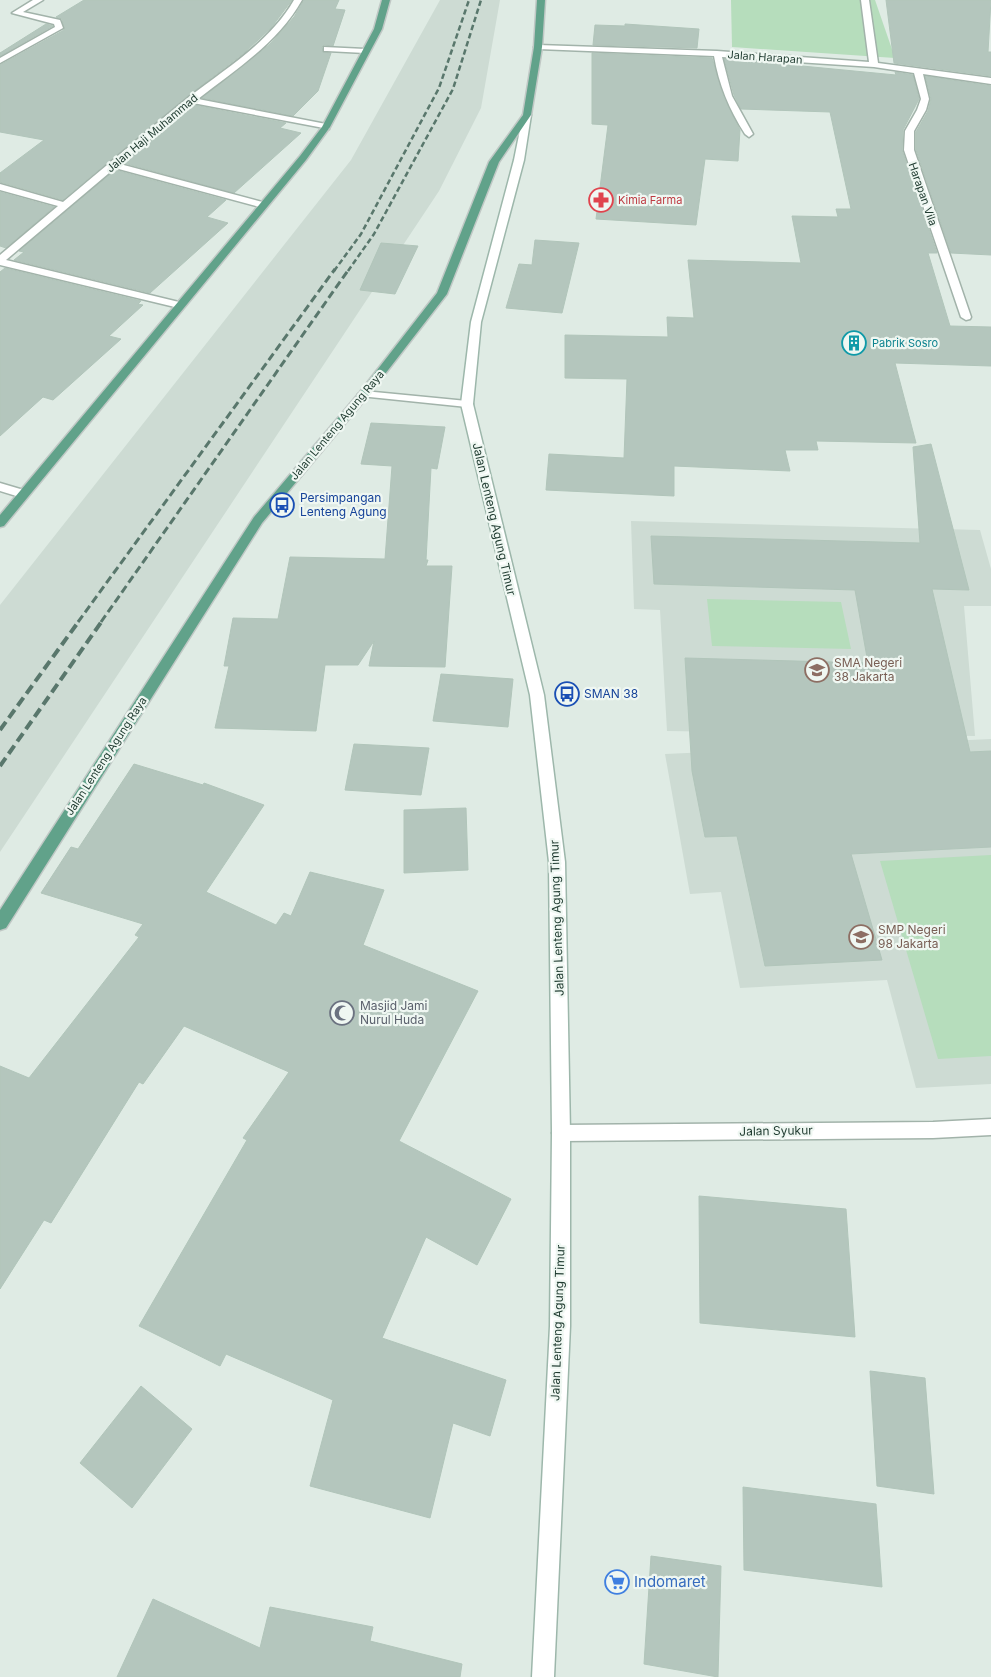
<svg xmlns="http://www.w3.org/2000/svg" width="991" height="1677" viewBox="0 0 991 1677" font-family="Inter,sans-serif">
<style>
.built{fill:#cddbd3}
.green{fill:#b6ddbc}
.building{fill:#b4c6bd;stroke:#b1c5ba}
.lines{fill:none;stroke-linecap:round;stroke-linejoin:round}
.lane-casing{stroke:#a2b3aa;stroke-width:3}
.street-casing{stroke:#a2b3aa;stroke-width:3}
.secondary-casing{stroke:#9db7ab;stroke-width:3}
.primary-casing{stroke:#c0c8c5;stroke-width:3}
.lane{fill:#fff;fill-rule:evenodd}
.street{fill:#fff;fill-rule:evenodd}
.secondary{fill:#fff;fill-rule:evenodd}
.primary{fill:#61a28a;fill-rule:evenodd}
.rail-far2{stroke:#59776c;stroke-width:2.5;stroke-dasharray:5.5 3;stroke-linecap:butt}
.rail-far1{stroke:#59776c;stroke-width:3;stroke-dasharray:8 4;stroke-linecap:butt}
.rail{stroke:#59776c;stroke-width:4;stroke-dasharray:10 5;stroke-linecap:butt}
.labels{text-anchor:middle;stroke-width:4.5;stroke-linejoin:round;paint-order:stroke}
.far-street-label{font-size:11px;fill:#1f3b30;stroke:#eff7f2}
.far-health-label{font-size:11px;fill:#be3a42;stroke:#eff7f2;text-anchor:start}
.far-culture-label{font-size:11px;fill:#0d838f;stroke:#eff7f2;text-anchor:start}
.transit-label{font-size:12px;fill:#164399;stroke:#eff7f2;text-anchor:start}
.street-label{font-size:12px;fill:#1f3b30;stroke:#eff7f2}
.education-label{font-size:12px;fill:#785e54;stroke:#eff7f2;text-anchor:start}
.worship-label{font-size:12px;fill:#5b616d;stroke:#eff7f2;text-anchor:start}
.near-shop-label{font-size:15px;fill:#366cbe;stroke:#eff7f2;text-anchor:start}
</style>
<rect width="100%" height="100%" fill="#dfebe4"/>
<g class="built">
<polygon points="440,0 500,0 481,108 439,191 0,852 0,605 351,160"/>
<polygon points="631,521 980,530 991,569 991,606 964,606 975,736 667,731 660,610 634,609"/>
<polygon points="991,739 991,1084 916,1088 887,980 740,988 721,892 690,894 665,754"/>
</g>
<g class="green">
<polygon points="731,0 875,0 895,58 732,47"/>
<polygon points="707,599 841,602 851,649 712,646"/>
<polygon points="991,855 991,1056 938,1059 880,861"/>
</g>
<g class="building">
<polygon points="84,0 292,0 271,28 245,52 188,96 63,200 0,182 0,173 44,140 0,132 0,65 64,30 62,19 56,17"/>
<polygon points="304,0 339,0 335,9 345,10 333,46 324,45 322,47 323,52 331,53 318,91 293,116 202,98 270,44 294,17"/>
<polygon points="886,0 991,0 988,52 991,52 991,76 894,63"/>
<polygon points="46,24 53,26 0,56 0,53"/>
<polygon points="625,24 699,29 697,48 593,45 595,25 625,26"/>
<polygon points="592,53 712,58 724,97 740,130 738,161 705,159 696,225 596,219 608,125 592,124"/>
<polygon points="724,59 802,64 802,66 896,75 895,72 913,75 919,99 903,130 902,150 937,253 928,253 950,326 991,327 991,366 895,363 916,443 816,441 818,450 785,450 790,471 674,466 674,496 546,490 549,454 624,458 627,379 565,378 565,335 668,337 667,317 694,318 688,260 801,263 792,216 838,217 836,209 851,209 830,112 741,109 734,95"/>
<polygon points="925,76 991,86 991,255 951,253 916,150 916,132 928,111 931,99"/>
<polygon points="194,105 286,123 280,128 301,133 234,193 124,163"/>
<polygon points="115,170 226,200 207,217 228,223 150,293 14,260 24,252 19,251"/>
<polygon points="0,192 54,207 6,248 0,246"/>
<polygon points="535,240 579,243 562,313 506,308 519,264 532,265"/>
<polygon points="381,243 418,246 395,294 360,290"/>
<polygon points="5,268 141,301 138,304 143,305 109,336 121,339 53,400 43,397 0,436 0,272"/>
<polygon points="371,423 445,427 437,469 431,468 426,560 428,560 426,566 452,566 445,667 369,666 374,641 358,665 325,665 316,731 215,728 229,666 224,666 233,618 278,619 290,557 385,559 392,466 361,464"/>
<polygon points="931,444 969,590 932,589 970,752 991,751 991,847 851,854 882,960 765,966 737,836 705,837 692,771 685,658 868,663 855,590 654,584 651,536 920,543 913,447"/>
<polygon points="441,674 513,679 508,727 433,721"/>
<polygon points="354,744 429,748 421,795 345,790"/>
<polygon points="134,764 203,785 204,783 264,805 206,892 276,925 284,913 291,916 310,872 384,890 363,945 478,991 399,1141 511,1199 477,1265 426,1237 382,1338 506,1380 490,1436 453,1423 430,1518 310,1486 333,1400 226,1354 220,1366 139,1326 247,1140 243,1138 289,1072 184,1026 143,1084 139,1082 51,1223 44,1220 0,1289 0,1066 29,1078 139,937 135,935 143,924 41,893 71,847 78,849"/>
<polygon points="466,808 468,870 404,873 404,810"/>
<polygon points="699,1196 846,1209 855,1337 700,1323"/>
<polygon points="870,1371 925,1378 934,1494 877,1486"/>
<polygon points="141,1386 192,1429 132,1508 80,1463"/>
<polygon points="743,1487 876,1504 882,1587 744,1570"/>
<polygon points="651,1556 721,1566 718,1677 644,1664"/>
<polygon points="153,1599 260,1648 270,1607 373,1627 370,1641 462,1664 460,1677 117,1677"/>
</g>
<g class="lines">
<g class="lane-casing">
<polygon id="lane" points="324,47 365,49 369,51 365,53 327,51 324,51"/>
</g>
<g class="street-casing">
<g id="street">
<polygon points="33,0 43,0 23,12 60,20 63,28 0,63 0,58 55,27 54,24 12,13"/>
<path d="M294,0H302C278,43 236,69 198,99L326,124L329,125V129L193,103L120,164L266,203V207H260L115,168L6,260L183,303L184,305L183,307L179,308L0,265V255L58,206L0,190V184L63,202C105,167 147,131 189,97C226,68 270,42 294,0Z"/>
<path d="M861,0H869L878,63L991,78V84L923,74L929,99L926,110L914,131V150L971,317L970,319L966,320L961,317L904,150L905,131L917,110L921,99L914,73L874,67L722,57L732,96L753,134L749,137L745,134C729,109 719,85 714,56L538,49L534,47L538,45L717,51L869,62Z"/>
<polygon points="364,391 467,401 473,404 467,407 360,396 358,394"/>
<polygon points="0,483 27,491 29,494 23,498 0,491"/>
<polygon points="991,1119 991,1135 933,1138 561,1141 555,1139 552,1133 555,1127 561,1125 933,1122"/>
</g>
</g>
<g class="secondary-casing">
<polygon id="secondary" points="527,112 531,115 524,160 481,322 473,404 544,695 565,862 570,1133 570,1326 554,1677 532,1677 550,1326 552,1133 549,862 530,695 461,404 471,322 514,160 523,115"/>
</g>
<g class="primary-casing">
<g id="primary">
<polygon points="382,0 390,0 382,29 330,127 306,160 4,526 0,527 0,515 300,156 322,127 374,29"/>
<polygon points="537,0 545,0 542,47 531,115 499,162 447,294 368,396 262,523 6,928 0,930 0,910 254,517 360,392 437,293 489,162 523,115 534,47"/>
</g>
</g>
<use href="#lane" class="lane"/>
<use href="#street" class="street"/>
<use href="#secondary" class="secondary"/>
<use href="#primary" class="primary"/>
<g class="rail-far2">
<polyline points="334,271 361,234 439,88 469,0"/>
<polyline points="348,271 374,234 453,89 481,0"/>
</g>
<g class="rail-far1">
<polyline points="78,622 335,269"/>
<polyline points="101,622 349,269"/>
</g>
<g class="rail">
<polyline points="0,730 79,621"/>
<polyline points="0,766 102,621"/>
</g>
</g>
<defs>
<g id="pharmacy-ring" transform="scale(1.25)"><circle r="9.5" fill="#eff7f2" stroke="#e0444e" stroke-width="1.5"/><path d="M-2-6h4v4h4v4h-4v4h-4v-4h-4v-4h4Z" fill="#e0444e"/></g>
<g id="building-ring" transform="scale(1.25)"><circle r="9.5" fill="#eff7f2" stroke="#0f9aa8" stroke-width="1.5"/><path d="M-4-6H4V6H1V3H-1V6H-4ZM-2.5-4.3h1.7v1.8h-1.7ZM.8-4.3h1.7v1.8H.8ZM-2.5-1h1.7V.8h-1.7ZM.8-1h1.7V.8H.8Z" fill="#0f9aa8"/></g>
<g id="bus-ring" transform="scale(1.25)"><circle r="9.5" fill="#eff7f2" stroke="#1a4fb4" stroke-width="1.5"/><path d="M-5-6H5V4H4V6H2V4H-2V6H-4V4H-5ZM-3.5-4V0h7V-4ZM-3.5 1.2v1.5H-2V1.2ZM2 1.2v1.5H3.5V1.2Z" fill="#1a4fb4"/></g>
<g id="school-ring" transform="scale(1.25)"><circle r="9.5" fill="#eff7f2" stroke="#8d6e63" stroke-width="1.5"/><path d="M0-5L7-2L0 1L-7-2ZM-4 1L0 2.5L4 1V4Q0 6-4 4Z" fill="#8d6e63"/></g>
<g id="mosque-ring" transform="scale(1.25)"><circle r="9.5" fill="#eff7f2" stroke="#6b7280" stroke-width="1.5"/><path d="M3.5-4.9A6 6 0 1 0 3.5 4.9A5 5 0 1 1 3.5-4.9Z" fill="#6b7280"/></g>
<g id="supermarket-ring" transform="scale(1.25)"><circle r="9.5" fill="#eff7f2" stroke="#3f7fe0" stroke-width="1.5"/><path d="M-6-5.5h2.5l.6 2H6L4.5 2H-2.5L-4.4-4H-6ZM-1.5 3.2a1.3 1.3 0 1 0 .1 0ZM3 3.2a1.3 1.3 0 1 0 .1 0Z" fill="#3f7fe0"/></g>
</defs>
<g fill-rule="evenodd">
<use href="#pharmacy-ring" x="601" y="200"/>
<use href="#building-ring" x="854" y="343"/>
<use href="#bus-ring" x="282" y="505"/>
<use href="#school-ring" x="817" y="670"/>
<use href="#bus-ring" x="567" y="694"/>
<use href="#school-ring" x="861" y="937"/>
<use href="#mosque-ring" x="342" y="1013"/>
<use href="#supermarket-ring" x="617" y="1582"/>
</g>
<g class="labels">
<g class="far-street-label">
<text transform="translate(765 57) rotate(4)" y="4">Jalan Harapan</text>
<text transform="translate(152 133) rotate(-40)" y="4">Jalan Haji Muhammad</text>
<text transform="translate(923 194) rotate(71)" y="4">Harapan Vila</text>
<text transform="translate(337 425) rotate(-50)" y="4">Jalan Lenteng Agung Raya</text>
<text transform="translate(106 756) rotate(-57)" y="4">Jalan Lenteng Agung Raya</text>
</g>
<g class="far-health-label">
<text x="618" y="204">Kimia Farma</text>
</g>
<g class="far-culture-label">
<text x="872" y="347">Pabrik Sosro</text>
</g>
<g class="transit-label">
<text x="300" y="502">Persimpangan<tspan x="300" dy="14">Lenteng Agung</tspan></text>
<text x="584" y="698">SMAN 38</text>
</g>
<g class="street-label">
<text transform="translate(494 519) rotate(77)" y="4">Jalan Lenteng Agung Timur</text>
<text transform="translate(557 918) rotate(-92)" y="4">Jalan Lenteng Agung Timur</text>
<text transform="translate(776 1131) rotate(-1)" y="4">Jalan Syukur</text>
<text transform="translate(558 1323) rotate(-88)" y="4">Jalan Lenteng Agung Timur</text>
</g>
<g class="education-label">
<text x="834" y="667">SMA Negeri<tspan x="834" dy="14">38 Jakarta</tspan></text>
<text x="878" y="934">SMP Negeri<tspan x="878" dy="14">98 Jakarta</tspan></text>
</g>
<g class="worship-label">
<text x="360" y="1010">Masjid Jami<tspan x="360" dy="14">Nurul Huda</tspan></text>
</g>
<g class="near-shop-label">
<text x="634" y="1587">Indomaret</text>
</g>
</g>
</svg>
